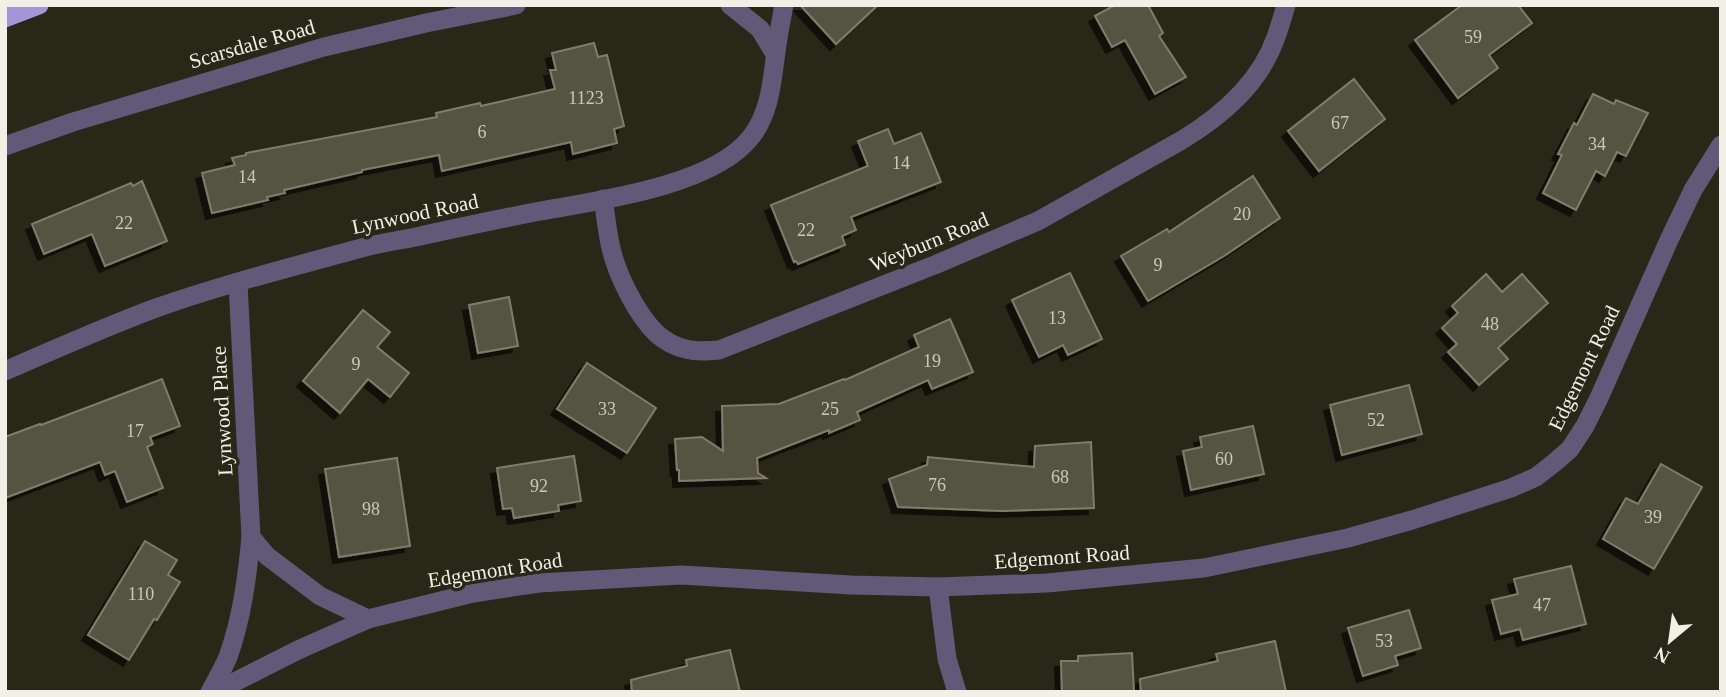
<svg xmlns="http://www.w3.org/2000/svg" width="1726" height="697" viewBox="0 0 1726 697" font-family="'Times New Roman',serif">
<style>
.building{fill:#555242;stroke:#7f7d6b;stroke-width:2;filter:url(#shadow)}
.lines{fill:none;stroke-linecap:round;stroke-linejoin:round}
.minor{stroke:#605977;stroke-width:19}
.trunk{stroke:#a494d8;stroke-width:19}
.labels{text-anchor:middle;stroke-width:7;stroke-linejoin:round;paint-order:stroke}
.number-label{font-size:18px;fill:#cac8bd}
.street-label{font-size:21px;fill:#f1f0e6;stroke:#292718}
</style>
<defs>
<filter id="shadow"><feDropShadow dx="-6" dy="6" stdDeviation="0" flood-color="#0009"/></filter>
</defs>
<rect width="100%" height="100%" fill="#292718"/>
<g class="building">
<polygon points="800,5 878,5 836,44"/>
<polygon points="1115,5 1148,5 1163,33 1159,36 1186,77 1155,94 1125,40 1112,47 1095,16"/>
<polygon points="1462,5 1518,5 1532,23 1489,55 1498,68 1458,98 1415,40"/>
<polygon points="594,43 598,57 607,55 624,126 614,129 617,143 573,154 571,142 442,171 439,155 362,170 362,172 284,190 285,193 267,197 268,200 212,213 202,173 235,165 232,158 246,155 246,153 437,117 436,113 480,103 481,106 555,89 550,70 556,70 552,53"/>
<polygon points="1354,79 1385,119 1319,171 1288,131"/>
<polygon points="1593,94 1614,104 1616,100 1648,113 1626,156 1617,152 1605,176 1596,171 1576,210 1543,193 1562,155 1558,154 1574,123 1577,125"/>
<polygon points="888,129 894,144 921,133 941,182 851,217 856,230 842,236 845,245 798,264 796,261 794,262 771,205 868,166 858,141"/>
<polygon points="1253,176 1280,218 1224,256 1148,301 1121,256 1167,229 1169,232"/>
<polygon points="142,181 167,241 105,266 92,234 44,254 32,224 131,183 133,186"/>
<polygon points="1070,273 1102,339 1068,355 1063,345 1039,357 1012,300"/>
<polygon points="1486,274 1502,292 1522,274 1548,303 1498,348 1508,359 1479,385 1448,352 1457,344 1442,328 1458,313 1452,306"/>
<polygon points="509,297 518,346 478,353 469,305"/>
<polygon points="363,310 390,332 377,347 409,373 390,397 368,379 340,413 303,381"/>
<polygon points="950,319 973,372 932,389 928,380 857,412 860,420 829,433 829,430 757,458 758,473 766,478 679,481 679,470 677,470 675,439 702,437 723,451 722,406 779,404 844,379 845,380 919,347 914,335"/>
<polygon points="587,363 656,408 627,453 557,409"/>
<polygon points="162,379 180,426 150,437 153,444 147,447 163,488 127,502 115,471 105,475 100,462 5,498 5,437 40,424 41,425"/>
<polygon points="1409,385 1422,434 1342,455 1330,405"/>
<polygon points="1253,426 1264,474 1191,490 1183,451 1202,447 1200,437"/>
<polygon points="1091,442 1094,508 1002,511 898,507 889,479 927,465 928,457 1034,467 1035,446"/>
<polygon points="574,456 581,501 558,505 559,511 514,518 512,508 503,509 497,468"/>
<polygon points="397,458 410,546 339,557 325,469"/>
<polygon points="1661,464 1702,487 1654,569 1603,539 1626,498 1638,504"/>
<polygon points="145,541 177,560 168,575 180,582 157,620 154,619 129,660 88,635"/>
<polygon points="1571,566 1586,624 1523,640 1520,629 1501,634 1492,600 1518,594 1514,579"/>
<polygon points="1409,610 1421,648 1395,656 1398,665 1363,676 1348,628"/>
<polygon points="1275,641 1286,692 1141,692 1140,679 1218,661 1216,654"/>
<polygon points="730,650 740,692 632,692 631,680 687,666 686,660"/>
<polygon points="1132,653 1134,692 1062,692 1061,661 1078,661 1078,656"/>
</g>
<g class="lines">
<g class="minor">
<polyline points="730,5 760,29 775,54"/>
<polyline points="5,146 73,122 324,47 426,23 516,5"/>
<path d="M603,199C606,216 607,232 611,248C617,275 637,315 657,334C665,341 676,347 686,349C697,352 708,351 719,350L937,264L1038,221L1182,140C1223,115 1260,83 1276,37C1280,26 1283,16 1286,5"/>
<polyline points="238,283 251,537 267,556 320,596 368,619"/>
<path d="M5,371C55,349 105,327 156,308C221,285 288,268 354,250C374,244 395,241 416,237C456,228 495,220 535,212C595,201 712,187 751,137C770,113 772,81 776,52C778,36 781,21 784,5"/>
<polyline points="938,587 947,659 957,692"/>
<path d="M210,692C216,681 223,669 228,657C242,618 247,578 251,537"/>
<polyline points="215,692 298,650 368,619 473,593 539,583 681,575 851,585 938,587 1047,583 1204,568 1348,538 1412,520 1511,488 1536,477 1554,463 1570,449 1585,426 1599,398 1669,240 1693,190 1721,145"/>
</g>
<polyline class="trunk" points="5,18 39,5"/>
</g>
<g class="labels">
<g class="number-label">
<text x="1473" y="43">59</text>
<text x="586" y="104">1123</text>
<text x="1340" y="129">67</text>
<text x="482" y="138">6</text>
<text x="1597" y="150">34</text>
<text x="901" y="169">14</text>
<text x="247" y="183">14</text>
<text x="1242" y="220">20</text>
<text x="124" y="229">22</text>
<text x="806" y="236">22</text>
<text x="1158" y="271">9</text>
<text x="1057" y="324">13</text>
<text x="1490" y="330">48</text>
<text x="932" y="367">19</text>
<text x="356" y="370">9</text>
<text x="607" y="415">33</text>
<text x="830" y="415">25</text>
<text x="1376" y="426">52</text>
<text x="135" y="437">17</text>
<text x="1224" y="465">60</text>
<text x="1060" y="483">68</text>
<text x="937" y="491">76</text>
<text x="539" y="492">92</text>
<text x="371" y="515">98</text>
<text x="1653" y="523">39</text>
<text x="141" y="600">110</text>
<text x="1542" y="611">47</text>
<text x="1384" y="647">53</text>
</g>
<g class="street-label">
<text transform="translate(252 44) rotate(-16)" y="7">Scarsdale Road</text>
<text transform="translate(415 214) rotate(-12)" y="7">Lynwood Road</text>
<text transform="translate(929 242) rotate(-22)" y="7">Weyburn Road</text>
<text transform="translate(1584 368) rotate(-64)" y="7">Edgemont Road</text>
<text transform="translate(222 411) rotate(-93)" y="7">Lynwood Place</text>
<text transform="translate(1062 557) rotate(-4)" y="7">Edgemont Road</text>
<text transform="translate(495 570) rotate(-9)" y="7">Edgemont Road</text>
</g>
</g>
<rect width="1726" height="697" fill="none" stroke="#f1f0e6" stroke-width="14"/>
<g transform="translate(1670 641) rotate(209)" stroke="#292718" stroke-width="5" paint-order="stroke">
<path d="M0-5L12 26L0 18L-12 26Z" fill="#f1f0e6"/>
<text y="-10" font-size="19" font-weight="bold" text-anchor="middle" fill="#f1f0e6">N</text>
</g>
</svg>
